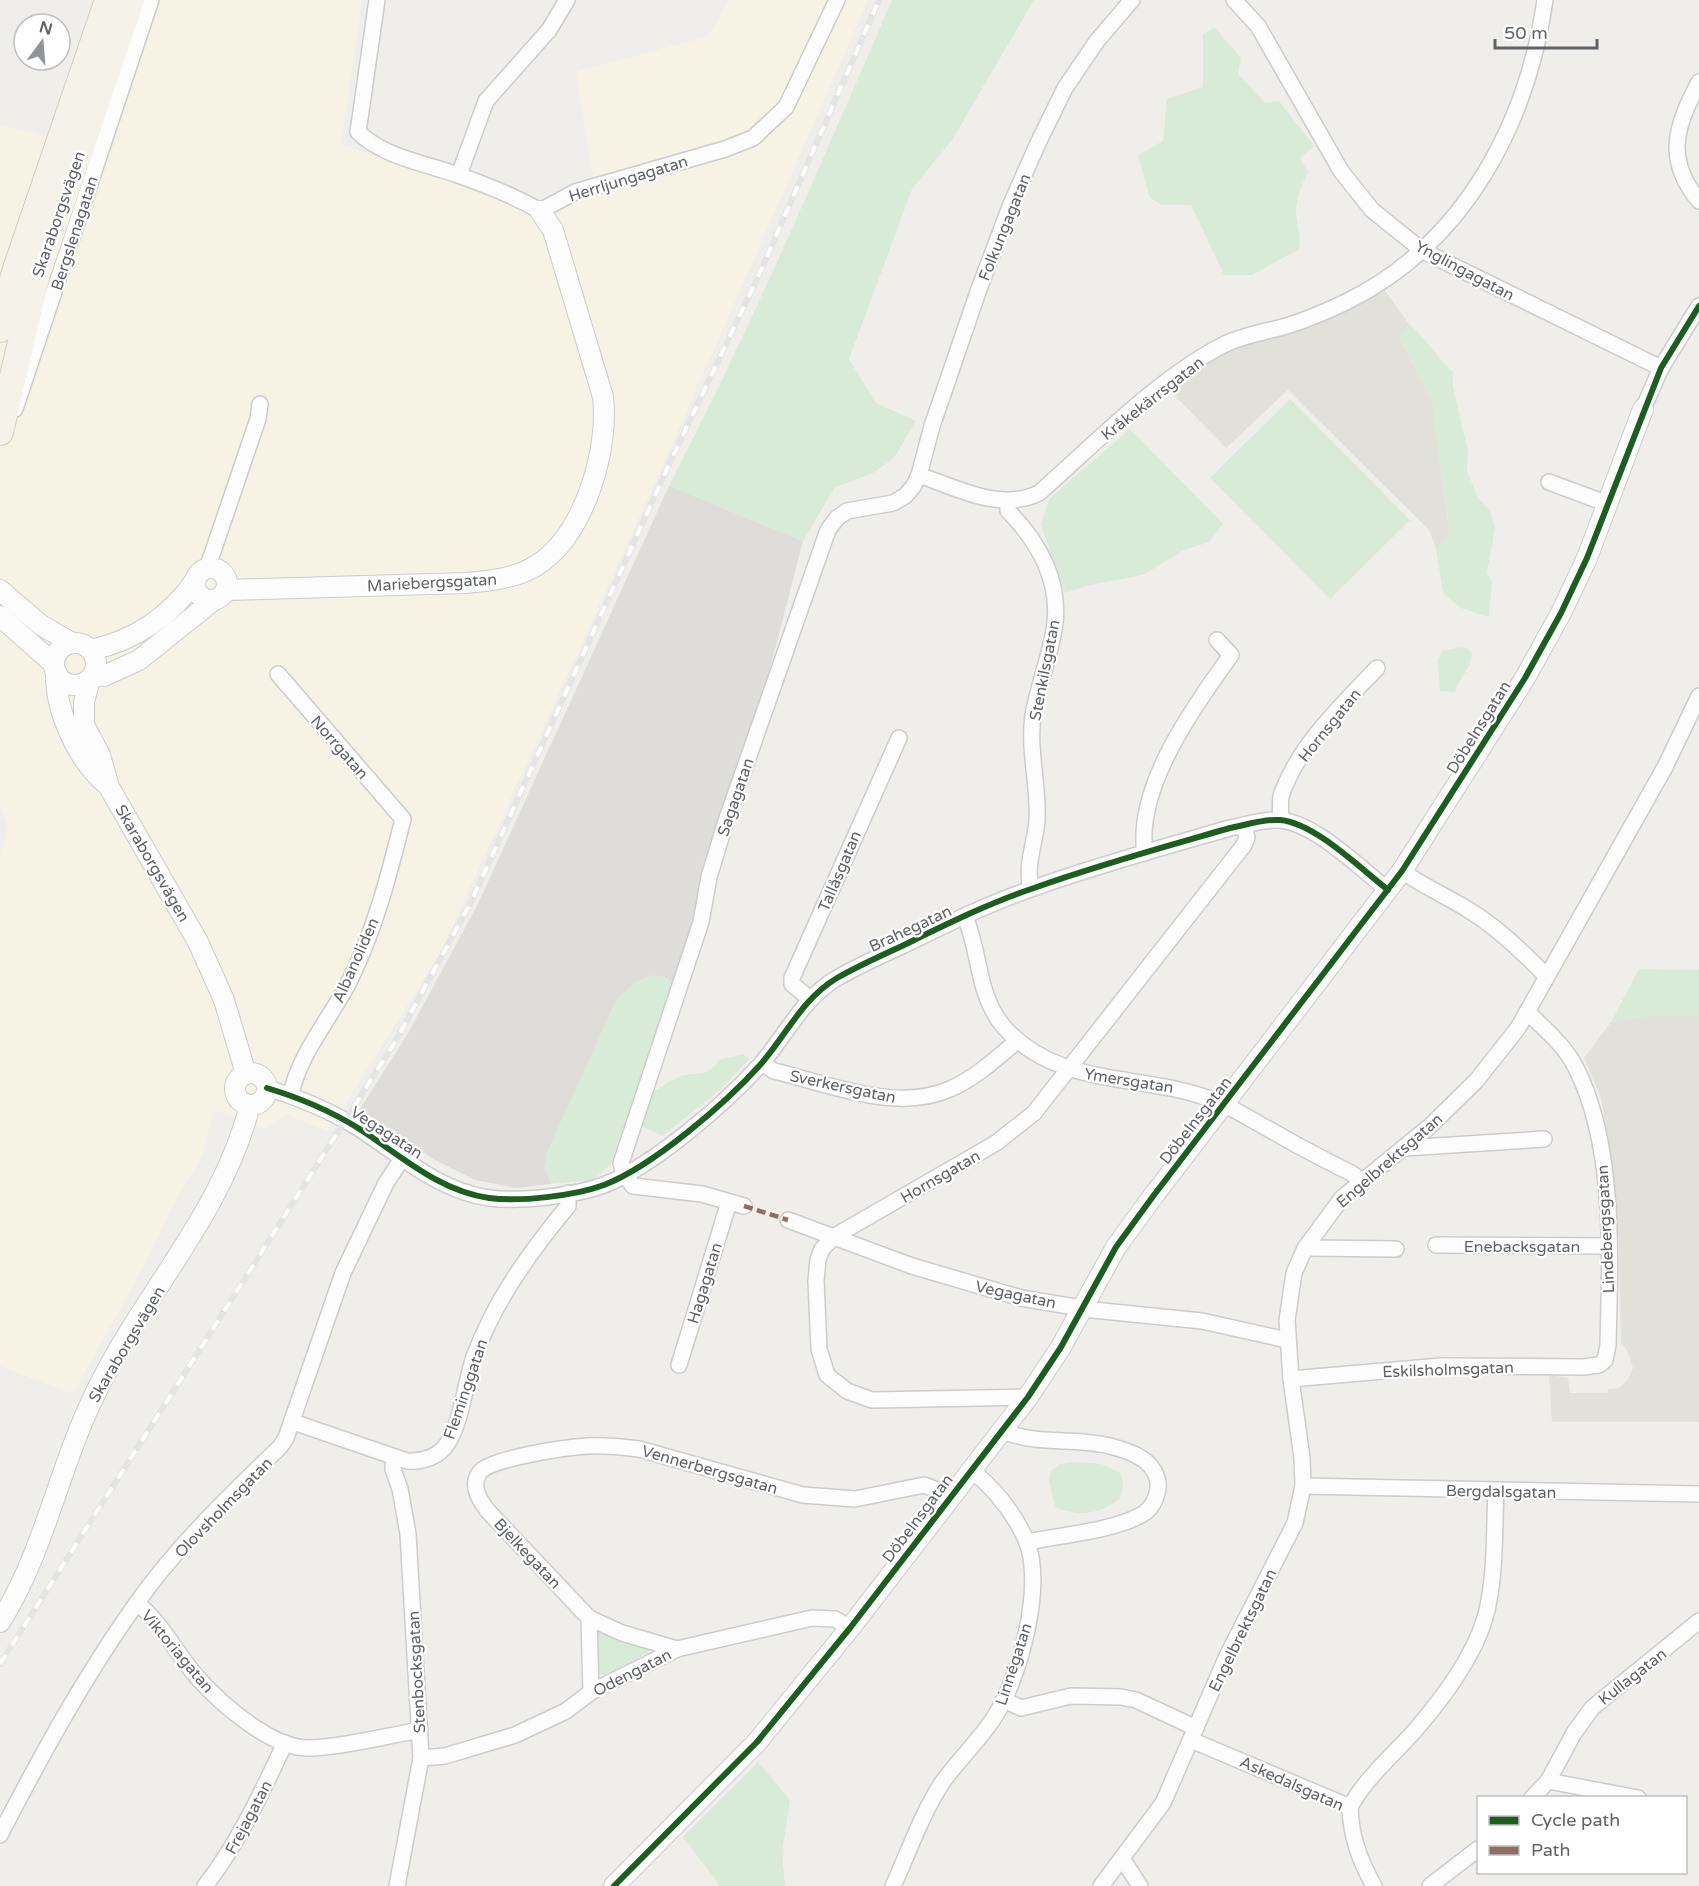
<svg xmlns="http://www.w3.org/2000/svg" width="1699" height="1886" viewBox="0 0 1699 1886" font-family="'Varela Round',sans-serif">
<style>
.commercial{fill:#f7f3e4}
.industrial{fill:#dfddda}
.education{fill:#e2e0da}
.green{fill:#d8ebd6}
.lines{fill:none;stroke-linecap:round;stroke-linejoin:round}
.minor-casing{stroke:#cbcccc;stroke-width:18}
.tertiary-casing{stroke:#cbcccc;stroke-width:22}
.primary-casing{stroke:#d7ceb8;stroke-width:28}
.minor{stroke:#fdfcfc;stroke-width:15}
.tertiary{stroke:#fdfcfc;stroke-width:20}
.primary{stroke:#f4f2e9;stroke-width:26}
.rail-casing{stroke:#e4e4e4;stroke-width:6}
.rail{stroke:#fff;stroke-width:4;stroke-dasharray:11;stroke-linecap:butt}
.quiet{stroke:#8d6e63;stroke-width:4.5;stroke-dasharray:9 4.5;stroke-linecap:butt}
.cycleway-casing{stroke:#fff;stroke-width:10}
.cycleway{stroke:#1b5e20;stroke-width:6}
.labels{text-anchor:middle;stroke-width:4.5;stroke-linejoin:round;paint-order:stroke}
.street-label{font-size:16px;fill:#5f6368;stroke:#fff}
</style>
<rect width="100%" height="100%" fill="#efeeea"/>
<polygon class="commercial" points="157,0 362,0 341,144 515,205 539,221 555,218 562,206 596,195 576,72 709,36 729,0 868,0 658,476 439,955 328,1131 287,1115 265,1128 214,1110 202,1156 173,1205 147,1260 73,1394 0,1366 0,857 8,828 0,803 0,126 33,132 102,154"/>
<polygon class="industrial" points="669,486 803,541 766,684 674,984 617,999 547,1153 545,1169 551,1184 516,1188 475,1180 433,1159 360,1109 407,1035 478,904"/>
<g class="education">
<polygon points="1385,291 1409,324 1400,338 1432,402 1450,537 1436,548 1429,530 1288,390 1226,448 1171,392 1199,366 1225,350 1334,316"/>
<polygon points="1648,1016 1699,1016 1699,1422 1552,1422 1549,1375 1568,1378 1570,1393 1608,1393 1608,1389 1619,1388 1628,1380 1633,1368 1627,1350 1621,1344 1619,1239 1610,1152 1601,1098 1584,1058 1611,1022"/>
</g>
<g class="green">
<path d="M892,0H1034L952,140L912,189L849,359L876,403L916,421L894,458L873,473L835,487L803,541L669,486C751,328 821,164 892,0Z"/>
<path d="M1214,27L1241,58L1238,74L1265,103L1279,101L1314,146L1300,158L1308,172C1302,185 1295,200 1296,215C1297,227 1302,236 1299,249L1252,275H1224L1191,205H1162L1150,198L1138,155L1163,141L1167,99L1203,87V35Z"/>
<path d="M1409,324C1426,338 1436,357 1453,372V387L1468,451L1467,471L1478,498L1490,511L1495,528L1487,572L1492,583L1489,617L1461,608L1443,593L1436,548L1450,536L1432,402L1400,337Z"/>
<polygon points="1290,399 1410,520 1330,599 1210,478"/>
<polygon points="1130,429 1223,524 1209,542 1182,551 1143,575 1090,585 1065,593 1041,525 1049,499"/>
<path d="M1460,647L1467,648L1472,653C1471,670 1459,677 1455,692L1440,691L1438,660L1442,651Z"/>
<polygon points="1639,969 1699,970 1699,1016 1648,1016 1611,1022"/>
<polygon points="652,975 665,977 674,984 610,1165 593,1180 551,1184 545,1169 547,1153 617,999 634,983"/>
<path d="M743,1054L749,1059L721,1089L662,1136L642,1126L653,1092C662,1087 672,1079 682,1076C697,1071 708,1079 719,1060Z"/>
<path d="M1075,1462L1101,1464L1120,1473L1123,1484L1120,1498C1103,1514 1075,1518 1055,1506L1049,1480L1051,1471L1060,1464Z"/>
<polygon points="599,1630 648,1647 648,1652 605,1676 600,1674 597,1669 596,1631"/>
<polygon points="758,1762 790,1800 782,1853 785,1886 720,1886 683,1837"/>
</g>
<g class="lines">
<g class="minor-casing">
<g id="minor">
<path d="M377,0L358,132C382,156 423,163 455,174C484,184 513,195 540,211L575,192L725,149L753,138L786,107L837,0"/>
<polyline points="1234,0 1258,26 1341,171 1372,210 1423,251 1661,368"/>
<path d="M1699,82C1676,126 1664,159 1699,201"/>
<polyline points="459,175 486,101 549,30 567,0"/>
<polyline points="15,409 151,0"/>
<polyline points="1643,409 1661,368 1699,306"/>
<path d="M919,475C957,488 1000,512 1039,493C1096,443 1156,380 1223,345C1241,336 1259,333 1279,328C1302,322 1325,312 1346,302C1464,244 1527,125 1545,0"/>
<polyline points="1549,482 1608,504"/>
<path d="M1008,501V511C1040,543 1062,584 1054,630C1049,659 1038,687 1033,715C1028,750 1039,786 1037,821C1035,843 1025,867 1031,888"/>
<polyline points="207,569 258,419 260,404"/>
<path d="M278,674L403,819C389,875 375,929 350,980C331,1018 300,1052 291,1094"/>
<path d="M1281,820C1281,812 1279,801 1282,793C1300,744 1342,705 1377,668"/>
<path d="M1145,853C1135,788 1194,706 1231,655L1217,640"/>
<path d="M1402,871C1423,886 1446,896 1467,909C1497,927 1522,951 1546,976"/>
<path d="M965,917C981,953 976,994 1004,1027C1057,1088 1141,1073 1210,1099C1233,1107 1253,1121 1274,1132C1299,1147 1325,1160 1351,1173L1363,1182"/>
<polyline points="810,999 792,984 792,978 899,738"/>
<path d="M762,1063L774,1071C829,1084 896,1113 950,1089C974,1079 997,1058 1017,1041"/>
<path d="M267,1088C300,1098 329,1110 358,1128C399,1154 438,1191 489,1198C520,1202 574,1196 604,1185C653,1166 725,1104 761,1064C786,1035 803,998 837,978C858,966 880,956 902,946C945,925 989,903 1034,888C1098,865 1164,847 1230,828C1246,825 1263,819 1280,820C1315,823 1361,869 1388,890"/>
<polyline points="1405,1148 1544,1139"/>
<polyline points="744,1206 702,1194 633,1186 624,1174 621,1163 701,922 709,877 726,821 828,530 837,518 847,511 893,503 905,496 913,487 919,475 932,426 979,289 1011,204 1039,141 1065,88 1097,41 1132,0"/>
<polyline points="788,1220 912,1266 1021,1298 1093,1310 1202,1321 1287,1340"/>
<polyline points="1436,1245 1608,1246"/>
<polyline points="1305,1248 1396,1249"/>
<polyline points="679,1365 729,1202"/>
<path d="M1291,1379L1441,1366L1584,1367L1599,1365L1605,1360L1608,1345C1610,1258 1616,1145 1575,1066C1564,1045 1544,1028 1527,1012"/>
<polyline points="1028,1397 872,1400 847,1391 827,1375 819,1349 816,1281 818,1260 822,1249 835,1236 996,1143 1034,1113 1244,845 1247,838 1244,825"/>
<path d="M293,1422L407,1461C422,1462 439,1457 447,1444C462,1422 465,1382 474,1357C495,1300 530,1252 568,1206V1193"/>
<path d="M1001,1430C1034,1446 1075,1437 1110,1446C1129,1451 1151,1458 1157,1478C1161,1490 1154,1507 1143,1514C1114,1531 1061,1535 1027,1542"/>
<polyline points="394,1458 393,1469 400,1489 408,1534 421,1758 397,1886"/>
<polyline points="1303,1486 1699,1494"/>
<path d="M137,1603C162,1623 176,1653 197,1677C221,1704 273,1750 311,1748C344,1747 386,1736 420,1730"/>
<polyline points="589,1618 591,1692"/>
<path d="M677,1649L622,1633L589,1618L487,1510C479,1499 470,1485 480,1472C492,1458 568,1447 588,1446C605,1445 622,1447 639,1449L803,1495L855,1499L924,1485L950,1495"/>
<polyline points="1004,1700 1021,1708 1071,1696 1121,1697 1136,1700 1196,1728"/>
<path d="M1191,1740L1350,1807C1351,1837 1359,1859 1374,1886"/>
<polyline points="421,1758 445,1756 515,1735 566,1711 591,1692 677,1649 812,1618 835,1619 850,1628"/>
<polyline points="1548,1781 1638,1798"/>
<polyline points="1532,1798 1548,1781 1574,1733 1592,1708 1699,1621"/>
<path d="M1350,1807C1367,1776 1395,1754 1418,1727C1444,1696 1473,1658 1485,1618C1496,1578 1494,1532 1496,1491"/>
<path d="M0,1835C41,1756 84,1677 136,1604C177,1546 229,1496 280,1447L286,1438L343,1273L386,1183L403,1157"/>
<polyline points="1123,1860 1140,1886"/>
<path d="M205,1886C239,1842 261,1794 285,1743"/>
<path d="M893,1886C908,1854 922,1813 942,1783C958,1760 980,1740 995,1716C1020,1677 1045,1584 1026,1540C1014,1513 994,1488 970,1469"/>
<polyline points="1101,1886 1163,1803 1227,1656 1295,1523 1303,1486 1302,1458 1291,1379 1287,1320 1294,1273 1305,1248 1342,1198 1430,1126 1476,1081 1518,1028 1665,767 1699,696"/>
<polyline points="1430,1886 1478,1849"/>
</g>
</g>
<g class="tertiary-casing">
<g id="tertiary">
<circle cx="211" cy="584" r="16"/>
<polyline points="0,590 41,625 72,643"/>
<path d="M226,590L465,583C491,581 521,578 543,561C586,528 609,448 603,397L553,230L540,211"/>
<polyline points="0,616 54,664"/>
<circle cx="75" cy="664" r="21"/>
<path d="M91,650C133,641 172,616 196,579"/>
<path d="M56,672C55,711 77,759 106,784"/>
<polyline points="93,675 104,676 139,660 214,600"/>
<polyline points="90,679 84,702 84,725 100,755 109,787 198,942 224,1000 246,1074"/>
<circle cx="251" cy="1089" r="16"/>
<path d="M0,1622C45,1551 59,1466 96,1392C144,1292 222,1215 250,1105"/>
<polyline points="614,1886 757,1742 850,1628 1028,1397 1061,1347 1116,1247 1154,1195 1402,871 1525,678 1561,613 1587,558 1643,409"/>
</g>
</g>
<g class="primary-casing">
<g id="primary">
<polyline points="0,329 15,272 108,0"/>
<polyline points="0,432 37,274 131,0"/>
</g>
</g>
<use href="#minor" class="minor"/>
<use href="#tertiary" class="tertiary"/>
<use href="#primary" class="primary"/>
<g class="rail-casing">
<polyline id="rail" points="0,1664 395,1042 471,902 672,458 758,277 879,0"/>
</g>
<use href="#rail" class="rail"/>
<polyline class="quiet" points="744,1206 788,1220"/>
<g class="cycleway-casing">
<g id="cycleway">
<path d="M267,1088C300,1098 329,1110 358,1128C399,1154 438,1191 489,1198C520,1202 574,1196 604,1185C653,1166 725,1104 761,1064C786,1035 803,998 837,978C858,966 880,956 902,946C945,925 989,903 1034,888C1098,865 1164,847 1230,828C1246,825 1263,819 1280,820C1315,823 1361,869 1388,890"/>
<polyline points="614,1886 757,1742 850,1628 1028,1397 1061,1347 1116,1247 1154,1195 1402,871 1525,678 1561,613 1587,558 1661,368 1699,306"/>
</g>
</g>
<use href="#cycleway" class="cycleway"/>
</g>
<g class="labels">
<g class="street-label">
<text transform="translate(628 178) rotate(-17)" y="6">Herrljungagatan</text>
<text transform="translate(58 214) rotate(-71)" y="6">Skaraborgsvägen</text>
<text transform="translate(1004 227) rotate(-68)" y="6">Folkungagatan</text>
<text transform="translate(74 233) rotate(-72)" y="6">Bergslenagatan</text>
<text transform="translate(1465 270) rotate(28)" y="6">Ynglingagatan</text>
<text transform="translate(1152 398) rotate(-38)" y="6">Kråkekärrsgatan</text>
<text transform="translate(432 582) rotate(-3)" y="6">Mariebergsgatan</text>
<text transform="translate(1044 670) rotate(-79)" y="6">Stenkilsgatan</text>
<text transform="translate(1329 725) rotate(-51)" y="6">Hornsgatan</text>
<text transform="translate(1478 727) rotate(-58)" y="6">Döbelnsgatan</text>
<text transform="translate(340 747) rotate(49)" y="6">Norrgatan</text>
<text transform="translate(735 797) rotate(-71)" y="6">Sagagatan</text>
<text transform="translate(153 863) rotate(60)" y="6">Skaraborgsvägen</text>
<text transform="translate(839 871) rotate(-67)" y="6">Tallåsgatan</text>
<text transform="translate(910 928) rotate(-25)" y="6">Brahegatan</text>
<text transform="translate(355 960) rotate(-66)" y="6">Albanoliden</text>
<text transform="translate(1129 1080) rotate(9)" y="6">Ymersgatan</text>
<text transform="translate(843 1086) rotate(12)" y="6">Sverkersgatan</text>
<text transform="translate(1195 1120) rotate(-52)" y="6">Döbelnsgatan</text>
<text transform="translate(387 1132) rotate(33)" y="6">Vegagatan</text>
<text transform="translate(1389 1160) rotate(-41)" y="6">Engelbrektsgatan</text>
<text transform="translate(940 1176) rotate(-30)" y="6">Hornsgatan</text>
<text transform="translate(1605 1229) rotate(-93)" y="6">Lindebergsgatan</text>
<text x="1522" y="1252">Enebacksgatan</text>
<text transform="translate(704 1283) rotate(-73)" y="6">Hagagatan</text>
<text transform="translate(1016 1294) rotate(12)" y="6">Vegagatan</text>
<text transform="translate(126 1344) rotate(-59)" y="6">Skaraborgsvägen</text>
<text transform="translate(1448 1369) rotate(-2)" y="6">Eskilsholmsgatan</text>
<text transform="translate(465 1389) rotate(-71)" y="6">Fleminggatan</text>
<text transform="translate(710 1469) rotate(16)" y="6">Vennerbergsgatan</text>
<text transform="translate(1501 1491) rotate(1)" y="6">Bergdalsgatan</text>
<text transform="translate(223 1507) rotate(-46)" y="6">Olovsholmsgatan</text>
<text transform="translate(917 1518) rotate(-53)" y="6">Döbelnsgatan</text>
<text transform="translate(528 1553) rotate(47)" y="6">Bjelkegatan</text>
<text transform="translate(1242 1630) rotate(-64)" y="6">Engelbrektsgatan</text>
<text transform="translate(178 1651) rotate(50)" y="6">Viktoriagatan</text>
<text transform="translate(1013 1664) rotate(-72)" y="6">Linnégatan</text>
<text transform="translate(416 1672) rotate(-93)" y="6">Stenbocksgatan</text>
<text transform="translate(632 1672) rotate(-27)" y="6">Odengatan</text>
<text transform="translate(1632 1676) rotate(-38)" y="6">Kullagatan</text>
<text transform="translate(1292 1783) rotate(24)" y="6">Askedalsgatan</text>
<text transform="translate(248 1817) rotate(-62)" y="6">Frejagatan</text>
</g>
</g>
<rect x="1477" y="1796" width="210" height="78" fill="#ffffff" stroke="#bfc1c3" stroke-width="1.5"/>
<rect x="1489" y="1816" width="30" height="9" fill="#1b5e20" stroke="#bfc1c3" stroke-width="1.5"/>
<text x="1531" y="1826" font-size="18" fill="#5f6368">Cycle path</text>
<rect x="1489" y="1846" width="30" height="9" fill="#8d6e63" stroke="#bfc1c3" stroke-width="1.5"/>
<text x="1531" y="1856" font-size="18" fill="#5f6368">Path</text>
<g transform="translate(42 42) rotate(16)"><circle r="28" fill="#ffffff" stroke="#bfc1c3" stroke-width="1.5"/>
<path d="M0-4.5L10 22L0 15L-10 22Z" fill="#919496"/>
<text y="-9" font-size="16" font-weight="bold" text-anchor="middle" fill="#5f6368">N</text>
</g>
<path d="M1495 39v9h102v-9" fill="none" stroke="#5f6368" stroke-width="3"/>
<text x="1504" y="39" font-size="18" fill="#5f6368" stroke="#ffffff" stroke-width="4.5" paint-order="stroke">50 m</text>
</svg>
